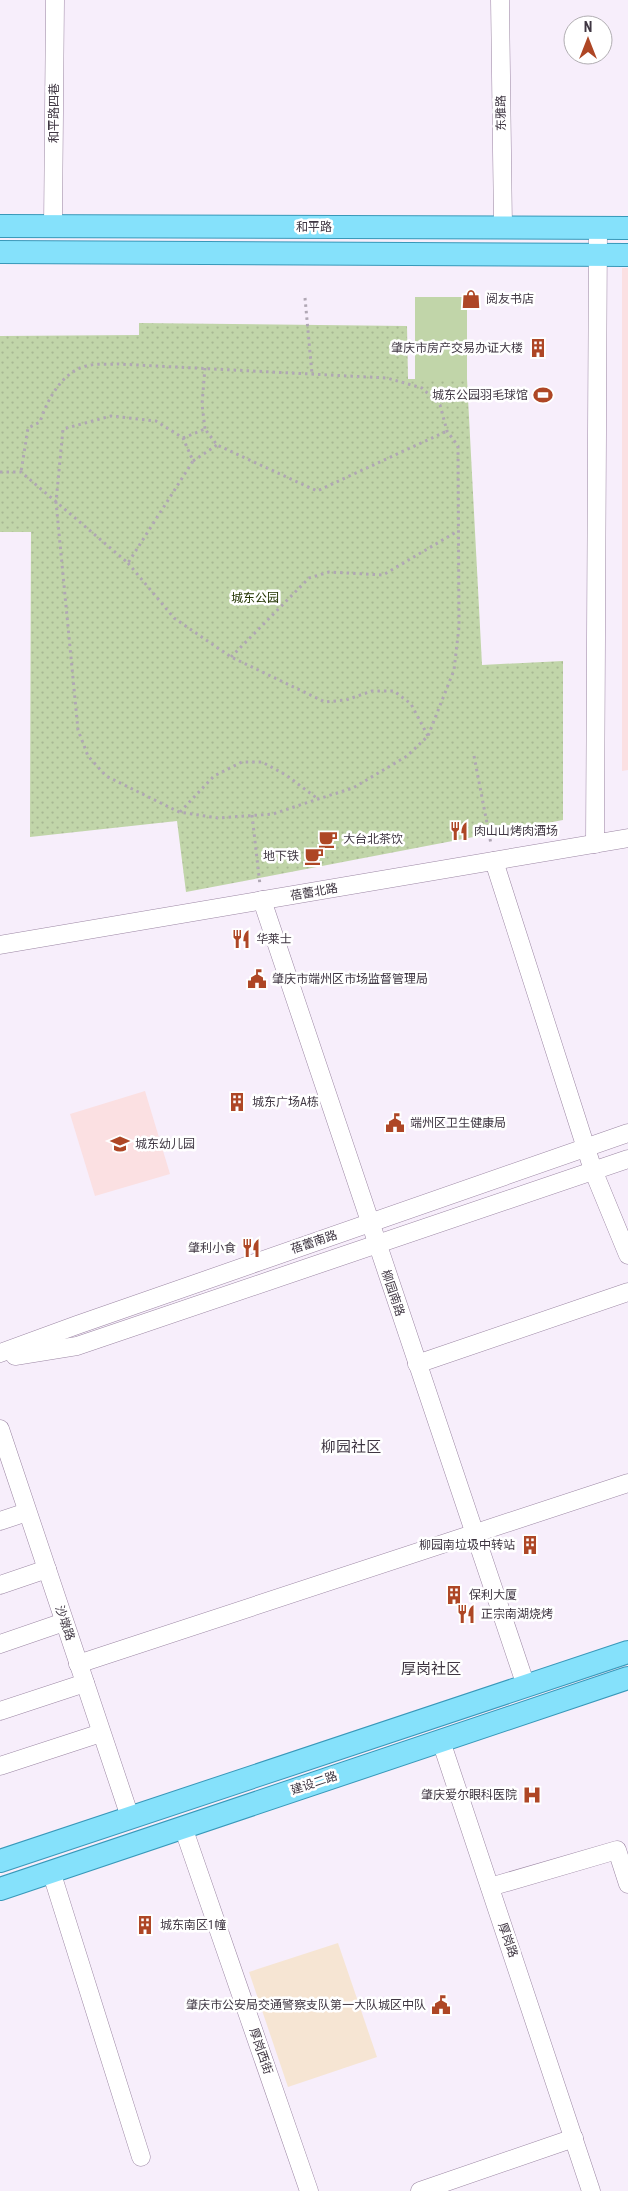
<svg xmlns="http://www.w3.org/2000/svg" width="628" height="2191" viewBox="0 0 628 2191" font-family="'Roboto Condensed','Noto Sans SC',sans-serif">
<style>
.commercial{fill:#f6e5d3}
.education{fill:#fbe0e2}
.grass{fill:url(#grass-dots)}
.pitch{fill:#c1d5a9}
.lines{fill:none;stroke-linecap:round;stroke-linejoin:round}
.minor-casing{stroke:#9b86a3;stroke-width:19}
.major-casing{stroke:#3898b9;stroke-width:24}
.path{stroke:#b0a7b4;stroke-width:3;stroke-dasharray:2.5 4;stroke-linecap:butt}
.minor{stroke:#fff;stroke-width:18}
.major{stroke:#85e1fb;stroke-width:22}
.labels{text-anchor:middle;stroke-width:5;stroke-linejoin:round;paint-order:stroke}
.street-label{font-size:12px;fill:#3f3642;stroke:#fff}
.poi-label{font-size:12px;fill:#3f3642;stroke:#fff;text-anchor:start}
.park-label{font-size:12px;fill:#223400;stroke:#fff}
.quarter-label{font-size:15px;fill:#3f3642;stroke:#fff}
</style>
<defs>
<pattern id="grass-dots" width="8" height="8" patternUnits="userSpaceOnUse" patternTransform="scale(1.25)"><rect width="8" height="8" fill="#c1d5a9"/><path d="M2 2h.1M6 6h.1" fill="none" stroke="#a7b793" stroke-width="1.8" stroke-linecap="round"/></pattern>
</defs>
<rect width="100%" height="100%" fill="#f7eefb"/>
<polygon class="commercial" points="338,1943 377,2057 288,2087 249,1972"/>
<g class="education">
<polygon points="622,268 628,268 628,770 622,771"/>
<polygon points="145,1091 170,1174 95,1196 70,1114"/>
</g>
<polygon class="grass" points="139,323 407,326 408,379 467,379 482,665 563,661 563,820 186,892 177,821 30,837 31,532 0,532 0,336 139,335"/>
<rect class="pitch" x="415" y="297" width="52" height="82"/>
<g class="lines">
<g class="minor-casing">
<g id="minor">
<polyline points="500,0 503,226"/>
<polyline points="53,226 55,0"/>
<polyline points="595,844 598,228"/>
<polyline points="494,861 593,1170 628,1255"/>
<polyline points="262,900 526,1686"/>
<polyline points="0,945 628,838"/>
<polyline points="0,1353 77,1325 628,1133"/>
<polyline points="15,1356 77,1346 628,1159"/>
<polyline points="417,1364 628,1292"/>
<polyline points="0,1429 130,1817"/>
<polyline points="0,1521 27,1512"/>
<polyline points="0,1585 47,1569"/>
<polyline points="0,1644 64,1622"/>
<polyline points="78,1664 628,1483"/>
<polyline points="0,1711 85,1683"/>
<polyline points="441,1741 591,2191"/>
<polyline points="0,1766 101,1733"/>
<polyline points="183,1827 309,2191"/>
<polyline points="51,1871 141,2157"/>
<polyline points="490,1887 617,1850 628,1884"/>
<polyline points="420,2191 574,2138"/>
</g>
</g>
<g class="major-casing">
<g id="major">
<polyline points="0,226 628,228"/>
<polyline points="0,252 628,255"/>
<polyline points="0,1861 628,1652"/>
<polyline points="0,1889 628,1678"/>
</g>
</g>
<g class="path">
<polyline points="305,298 312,374"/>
<polyline points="205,368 202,404 205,429"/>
<polyline points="183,438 205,429 217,445 317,491 447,431"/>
<polyline points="193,461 217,445"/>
<path d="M0,472H21L128,563L193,461L183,438L156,421L111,416L63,429L56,502L78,730L88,756L106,776L179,812L218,818L273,814L318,799L353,788L407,756L428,736L454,670L459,627L458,446L447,431L440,405L422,388L387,378L118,364C108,365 96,363 86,366C62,372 47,400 40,422L28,428L21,472"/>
<polyline points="128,563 174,618 231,657 325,702 346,700 372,691 394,691 411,704 428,736"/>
<polyline points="231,657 309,578 329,572 383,575 458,531"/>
<polyline points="474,756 491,844"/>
<polyline points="180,812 214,776 242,762 262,762 286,775 318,799"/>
<polyline points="252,815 260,885"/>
</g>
<use href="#minor" class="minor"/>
<use href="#major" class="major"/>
</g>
<defs>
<g id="shop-bare" transform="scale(1.5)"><path d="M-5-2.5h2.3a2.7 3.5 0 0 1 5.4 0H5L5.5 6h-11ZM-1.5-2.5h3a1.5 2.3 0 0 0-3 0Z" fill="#ae4625" stroke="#fff" stroke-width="2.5" paint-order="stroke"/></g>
<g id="building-bare" transform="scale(1.5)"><path d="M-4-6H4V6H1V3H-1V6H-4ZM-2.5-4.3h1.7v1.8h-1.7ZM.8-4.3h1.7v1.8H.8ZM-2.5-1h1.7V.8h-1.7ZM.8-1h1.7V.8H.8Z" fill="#ae4625" stroke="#fff" stroke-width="2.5" paint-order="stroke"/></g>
<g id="stadium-bare" transform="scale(1.5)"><path d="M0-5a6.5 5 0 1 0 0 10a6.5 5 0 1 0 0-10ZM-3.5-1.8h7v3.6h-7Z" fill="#ae4625" stroke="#fff" stroke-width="2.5" paint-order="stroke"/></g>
<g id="restaurant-bare" transform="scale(1.5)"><path d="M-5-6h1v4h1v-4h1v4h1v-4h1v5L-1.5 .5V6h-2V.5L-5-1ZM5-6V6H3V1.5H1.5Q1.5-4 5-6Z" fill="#ae4625" stroke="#fff" stroke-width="2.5" paint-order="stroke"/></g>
<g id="cafe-bare" transform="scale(1.5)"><path d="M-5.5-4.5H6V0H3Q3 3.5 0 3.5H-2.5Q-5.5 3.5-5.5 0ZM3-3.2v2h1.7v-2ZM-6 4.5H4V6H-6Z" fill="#ae4625" stroke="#fff" stroke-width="2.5" paint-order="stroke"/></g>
<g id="civic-bare" transform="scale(1.5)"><path d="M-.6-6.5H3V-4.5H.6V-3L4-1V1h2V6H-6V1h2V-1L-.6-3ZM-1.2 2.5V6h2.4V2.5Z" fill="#ae4625" stroke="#fff" stroke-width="2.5" paint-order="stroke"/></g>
<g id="school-bare" transform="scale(1.5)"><path d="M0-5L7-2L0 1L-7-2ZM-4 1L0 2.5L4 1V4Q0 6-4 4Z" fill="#ae4625" stroke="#fff" stroke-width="2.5" paint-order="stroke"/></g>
<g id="hospital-bare" transform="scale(1.5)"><path d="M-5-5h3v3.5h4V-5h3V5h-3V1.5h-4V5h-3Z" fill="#ae4625" stroke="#fff" stroke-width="2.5" paint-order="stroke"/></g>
</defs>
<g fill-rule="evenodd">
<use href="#shop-bare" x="471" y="299"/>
<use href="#building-bare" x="538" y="348"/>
<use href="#stadium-bare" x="543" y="395"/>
<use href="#restaurant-bare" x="459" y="831"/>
<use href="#cafe-bare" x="328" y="839"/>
<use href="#cafe-bare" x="314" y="856"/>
<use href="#restaurant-bare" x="241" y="939"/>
<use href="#civic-bare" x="257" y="979"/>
<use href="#building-bare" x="237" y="1102"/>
<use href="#civic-bare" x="395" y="1123"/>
<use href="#school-bare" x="120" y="1144"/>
<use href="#restaurant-bare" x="251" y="1248"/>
<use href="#building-bare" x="530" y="1545"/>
<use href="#building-bare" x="454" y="1595"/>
<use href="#restaurant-bare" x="466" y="1614"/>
<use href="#hospital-bare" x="532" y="1795"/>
<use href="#building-bare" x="145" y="1925"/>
<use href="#civic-bare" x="441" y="2005"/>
</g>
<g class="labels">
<g class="street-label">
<text transform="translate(54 113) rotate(-90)" y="4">和平路四巷</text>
<text transform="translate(501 113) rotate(-91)" y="4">东雅路</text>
<text x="314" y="231">和平路</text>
<text transform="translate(314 892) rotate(-10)" y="4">蓓蕾北路</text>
<text transform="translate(314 1242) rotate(-19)" y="4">蓓蕾南路</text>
<text transform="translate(393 1293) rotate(71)" y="4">柳园南路</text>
<text transform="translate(65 1623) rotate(71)" y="4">沙墩路</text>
<text transform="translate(314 1783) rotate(-19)" y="4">建设二路</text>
<text transform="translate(508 1940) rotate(71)" y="4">厚岗路</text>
<text transform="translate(261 2051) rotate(71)" y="4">厚岗西街</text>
</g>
<g class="poi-label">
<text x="486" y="303">阅友书店</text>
<text x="523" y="352" text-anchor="end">肇庆市房产交易办证大楼</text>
<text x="528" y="399" text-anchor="end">城东公园羽毛球馆</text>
<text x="474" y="835">肉山山烤肉酒场</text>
<text x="343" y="843">大台北茶饮</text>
<text x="299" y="860" text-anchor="end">地下铁</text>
<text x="256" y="943">华莱士</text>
<text x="272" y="983">肇庆市端州区市场监督管理局</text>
<text x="252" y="1106">城东广场A栋</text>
<text x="410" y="1127">端州区卫生健康局</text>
<text x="135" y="1148">城东幼儿园</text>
<text x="236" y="1252" text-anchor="end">肇利小食</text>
<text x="515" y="1549" text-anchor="end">柳园南垃圾中转站</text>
<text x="469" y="1599">保利大厦</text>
<text x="481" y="1618">正宗南湖烧烤</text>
<text x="517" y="1799" text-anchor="end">肇庆爱尔眼科医院</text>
<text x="160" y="1929">城东南区1幢</text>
<text x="426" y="2009" text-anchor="end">肇庆市公安局交通警察支队第一大队城区中队</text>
</g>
<g class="park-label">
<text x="255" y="602">城东公园</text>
</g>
<g class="quarter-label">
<text x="351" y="1452">柳园社区</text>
<text x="431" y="1674">厚岗社区</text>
</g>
</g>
<g transform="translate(588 40)"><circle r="24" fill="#ffffff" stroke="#b2afb3"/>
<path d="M0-4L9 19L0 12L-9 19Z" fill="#ae4625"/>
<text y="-8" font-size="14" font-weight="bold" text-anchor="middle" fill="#3f3642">N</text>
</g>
</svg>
